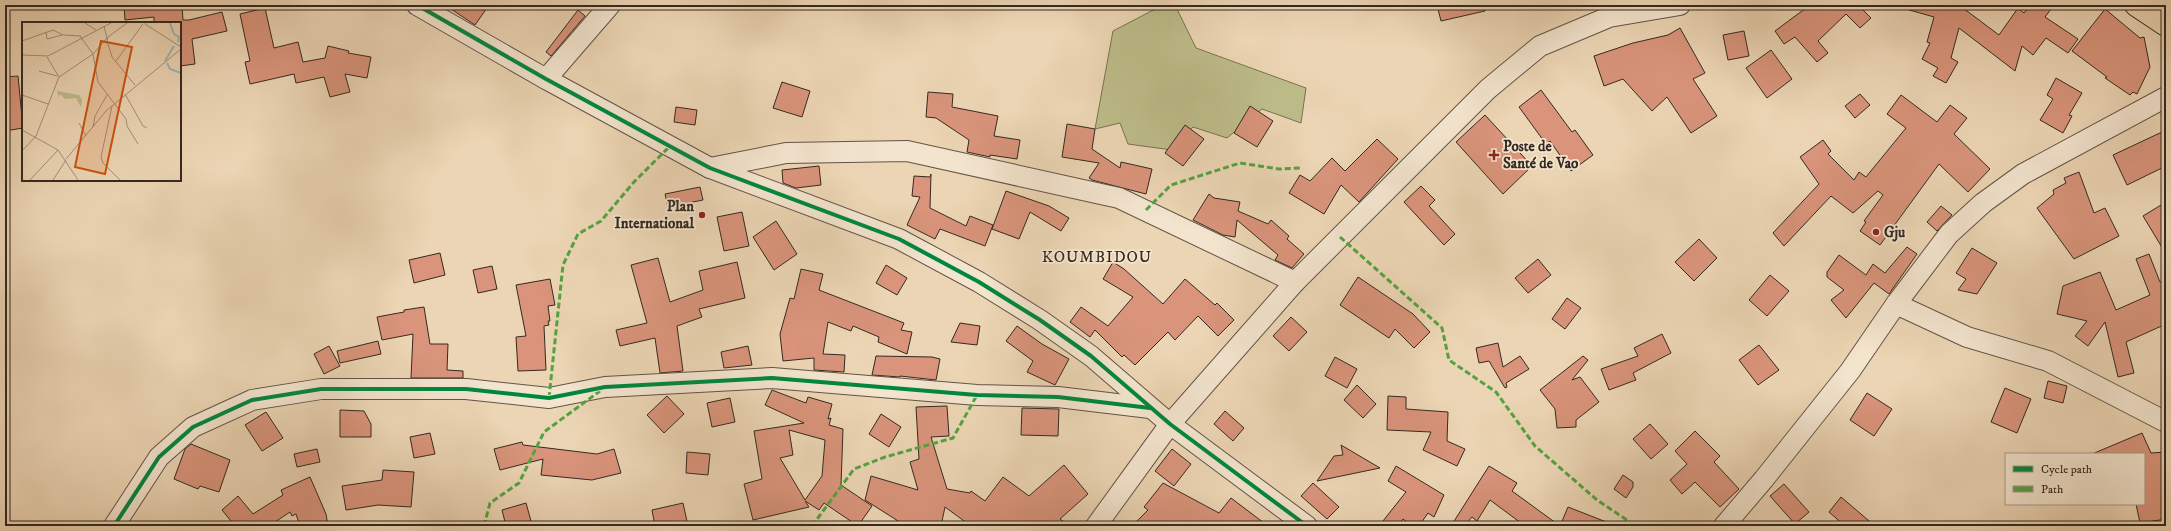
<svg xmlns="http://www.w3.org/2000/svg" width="2171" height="531" viewBox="0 0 2171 531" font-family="'IM FELL DW Pica',serif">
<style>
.green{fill:#bdbc89;stroke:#787255}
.building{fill:#d9947b;stroke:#342921;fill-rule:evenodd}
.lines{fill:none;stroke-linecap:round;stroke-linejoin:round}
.street-casing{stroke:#625446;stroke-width:22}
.primary-casing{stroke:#342921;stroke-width:24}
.street{stroke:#f3e4ce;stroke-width:20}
.primary{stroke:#ecd5b4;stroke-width:22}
.quiet{stroke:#53a341;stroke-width:3;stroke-dasharray:6 3;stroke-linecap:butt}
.cycleway-casing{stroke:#f3e4ce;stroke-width:6}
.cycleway{stroke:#00873e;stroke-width:4}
.poi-dot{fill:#8f2418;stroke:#f3e4ce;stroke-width:1.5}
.labels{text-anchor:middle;stroke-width:3.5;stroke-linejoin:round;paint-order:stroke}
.poi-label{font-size:15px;font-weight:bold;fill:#342921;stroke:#f3e4ce;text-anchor:start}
.neighbourhood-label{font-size:16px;letter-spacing:1px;fill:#342921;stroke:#f3e4ce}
.inset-river{fill:none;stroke:#9db6b8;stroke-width:2}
.inset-road{fill:none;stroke:#a29079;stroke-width:1}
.view{fill:#cd520f;fill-opacity:0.15;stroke:#cd520f;stroke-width:2}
.inset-edge{fill:none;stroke:#342921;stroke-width:2}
</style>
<rect width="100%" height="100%" fill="#ecd5b4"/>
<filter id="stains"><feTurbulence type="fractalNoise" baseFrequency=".005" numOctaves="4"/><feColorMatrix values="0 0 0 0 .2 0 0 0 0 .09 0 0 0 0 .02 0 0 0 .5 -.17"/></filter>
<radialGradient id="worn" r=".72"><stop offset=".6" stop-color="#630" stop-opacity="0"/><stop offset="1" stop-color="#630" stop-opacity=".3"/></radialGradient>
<polygon class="green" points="1163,5 1175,5 1196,48 1306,88 1301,123 1262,109 1227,138 1193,127 1172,150 1128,144 1120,123 1095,129 1113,31"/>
<g class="building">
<polygon points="124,5 182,5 183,20 189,20 222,12 227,31 192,39 195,64 180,66 180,23 154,23 154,17 125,20"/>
<polygon points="445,5 489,5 475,25"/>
<polygon points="1437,5 1485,5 1485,11 1441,21"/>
<polygon points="1810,5 1858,5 1871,18 1860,28 1846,14 1818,41 1828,53 1817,62 1795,37 1784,44 1775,31"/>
<polygon points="1907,5 1959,5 1999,35 2018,8 2024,13 2030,5 2054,5 2045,17 2078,39 2068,53 2046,38 2033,55 2022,46 2015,71 1959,28 1951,58 1958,62 1946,83 1933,76 1938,68 1922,59 1930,43 1927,42 1934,17 1906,9"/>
<polygon points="265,8 274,48 298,42 303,62 325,58 328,46 349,51 348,53 371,57 367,78 345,74 350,92 330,97 324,77 296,83 294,74 250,84 245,62 250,61 240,14"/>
<polygon points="2105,9 2140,38 2144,37 2150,67 2137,94 2133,92 2130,95 2105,78 2107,77 2072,51"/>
<polygon points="578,10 585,16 551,56 546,52"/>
<polygon points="1680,28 1705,73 1693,79 1717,116 1691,133 1667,97 1652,111 1623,79 1604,86 1594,56 1633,43 1668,35"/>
<polygon points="1744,31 1749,56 1728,60 1723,35"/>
<polygon points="1771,50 1792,79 1767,98 1746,68"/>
<polygon points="18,76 23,128 5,131 5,77"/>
<polygon points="2056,78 2082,93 2069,115 2072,116 2063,133 2040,120 2053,99 2047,95"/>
<polygon points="782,82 810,91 802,117 773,108"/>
<polygon points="1541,90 1572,132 1575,130 1593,155 1571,171 1550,141 1546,144 1519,107"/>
<polygon points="928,92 953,94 952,107 998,116 994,136 1020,140 1017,159 990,155 990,157 967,152 969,140 936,118 926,117"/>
<polygon points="1860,94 1870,105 1855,118 1845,106"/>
<polygon points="1901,95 1937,122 1950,105 1967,118 1954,134 1990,169 1968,192 1939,164 1880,245 1860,231 1866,222 1864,221 1883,195 1878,191 1853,213 1831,196 1784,246 1773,233 1819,184 1800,157 1823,140 1831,151 1828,154 1854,180 1859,172 1866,177 1906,128 1887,114"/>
<polygon points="1250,106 1273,121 1257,147 1234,133"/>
<polygon points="676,107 697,110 695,125 674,122"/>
<polygon points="1485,115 1532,166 1503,194 1456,142"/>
<polygon points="1067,124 1095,129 1092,149 1120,168 1121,162 1152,169 1146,194 1092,180 1089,178 1099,163 1062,157"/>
<polygon points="1185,125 1204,139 1183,166 1165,153"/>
<polygon points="2162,132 2166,141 2166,166 2127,185 2113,155"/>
<polygon points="1377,139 1398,159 1359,202 1341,185 1324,214 1289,193 1300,175 1310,181 1332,158 1345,171"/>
<polygon points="819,166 821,185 796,188 783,183 782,170"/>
<polygon points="2079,172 2094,213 2105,208 2119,236 2074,259 2037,208 2054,194 2053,190 2066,183 2064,178"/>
<polygon points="931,174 930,208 966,226 970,216 993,225 985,246 940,229 935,239 907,225 920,197 912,196 914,176 930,177"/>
<polygon points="1421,186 1435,200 1429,206 1455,234 1444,245 1404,202"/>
<polygon points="700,187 703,200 668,207 665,194"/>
<polygon points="1006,191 1049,206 1069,218 1061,231 1030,212 1019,239 992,229"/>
<polygon points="1209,194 1214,198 1240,202 1238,211 1268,224 1271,220 1289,236 1287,239 1304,254 1292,268 1275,260 1278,255 1237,220 1235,237 1223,235 1193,220"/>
<polygon points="2166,202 2166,254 2143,216"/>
<polygon points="1941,206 1952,215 1937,231 1927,222"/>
<polygon points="742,212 749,246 724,251 717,217"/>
<polygon points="776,221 797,254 774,270 753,237"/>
<polygon points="1699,239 1717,258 1694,281 1675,262"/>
<polygon points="1907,247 1917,254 1889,294 1874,283 1846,318 1831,300 1844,290 1827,277 1827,272 1839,255 1866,275 1873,264 1885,273"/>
<polygon points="1972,248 1997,263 1977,294 1958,290 1966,279 1956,273"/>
<polygon points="440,253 445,275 414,283 409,260"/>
<polygon points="2149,254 2160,282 2166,280 2166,324 2126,342 2134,373 2118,377 2105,322 2088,346 2075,336 2087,321 2057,314 2063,286 2100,272 2116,310 2150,295 2136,259"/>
<polygon points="658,258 670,302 703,290 699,271 737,262 745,298 699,309 702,317 677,326 683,371 660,373 655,338 620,346 616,330 647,323 631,265"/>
<polygon points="1538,259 1551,275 1528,293 1515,278"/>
<polygon points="1113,262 1124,269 1163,304 1185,279 1215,305 1217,303 1234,320 1218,336 1198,316 1175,340 1168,332 1135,365 1124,355 1122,357 1095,330 1090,337 1070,322 1081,307 1108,326 1133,297 1103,279"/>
<polygon points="886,265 907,278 897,295 876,283"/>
<polygon points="492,266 497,289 478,293 473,270"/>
<polygon points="801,269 823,274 819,290 904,323 901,330 912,332 907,354 878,342 879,337 853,326 851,331 828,322 823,354 845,355 844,372 814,370 814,358 783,361 780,334 790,298 794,299"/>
<polygon points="1770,275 1789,291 1767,316 1749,300"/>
<polygon points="1358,277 1413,314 1430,332 1414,348 1395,329 1389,338 1340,305"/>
<polygon points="550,279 555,305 548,306 550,321 548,321 549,325 544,326 546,370 518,371 516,337 526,336 516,285"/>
<polygon points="1567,298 1581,308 1565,329 1552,319"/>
<polygon points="424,307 430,344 448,344 447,370 463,371 463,378 411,378 413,334 382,340 377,317 404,312 404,310"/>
<polygon points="1291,317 1307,332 1289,351 1273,336"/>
<polygon points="960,323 980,326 977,345 951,342"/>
<polygon points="1017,326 1042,344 1069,359 1055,385 1027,372 1033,361 1006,341"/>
<polygon points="1662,334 1671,353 1633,373 1636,380 1609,390 1601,369 1638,356 1634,348"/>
<polygon points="378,341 381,354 340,363 337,351"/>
<polygon points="1498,343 1503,367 1520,356 1529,369 1506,383 1507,387 1505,388 1489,361 1479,363 1476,348"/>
<polygon points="1759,345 1779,370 1758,385 1739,360"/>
<polygon points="329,346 340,366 324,374 314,354"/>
<polygon points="748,346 752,365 724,368 721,352"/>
<polygon points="876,356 932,357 940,359 936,380 900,376 900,377 872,375"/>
<polygon points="1583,356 1588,360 1572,380 1580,377 1599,402 1576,420 1576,427 1557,428 1555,409 1540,390"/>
<polygon points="1335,357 1357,369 1347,388 1325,376"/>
<polygon points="2048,381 2067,386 2063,403 2044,398"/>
<polygon points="1357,385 1376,404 1363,418 1344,400"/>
<polygon points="2005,388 2031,399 2017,433 1991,422"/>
<path d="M772,390L806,403L808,397L832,404L828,419L831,418L829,425L843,429L841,485L872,506L858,526L824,503L819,510L805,501L809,507L753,520L744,484L762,479L754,431L804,423L765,405ZM789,430L825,440L822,476L805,500L780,458L793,455Z"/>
<polygon points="1867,393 1892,409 1874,436 1850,420"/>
<polygon points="667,396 684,414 664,433 647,415"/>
<polygon points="1388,396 1406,397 1406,409 1448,412 1447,441 1465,449 1457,466 1423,450 1431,432 1387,430"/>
<polygon points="730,398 735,422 712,427 707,403"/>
<polygon points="947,406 949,436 931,437 947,489 970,493 971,491 985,501 1003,477 1029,496 1064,465 1088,494 1060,519 1070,526 971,526 945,507 941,526 912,524 911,526 906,526 865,500 871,476 918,490 910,462 919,459 916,407"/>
<polygon points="1022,408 1059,409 1058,436 1021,435"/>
<polygon points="340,410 364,411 371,424 371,437 340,437"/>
<polygon points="1225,411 1244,428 1233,441 1214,424"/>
<polygon points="266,412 283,438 262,451 245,425"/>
<polygon points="881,414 901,427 889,447 869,434"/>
<polygon points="1650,424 1668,444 1651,459 1633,439"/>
<polygon points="1695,431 1720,456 1714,462 1739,489 1720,507 1695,482 1682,494 1670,480 1687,464 1675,451"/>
<polygon points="430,433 435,454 414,458 410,437"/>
<polygon points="2142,433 2151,453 2166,452 2166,519 2140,523 2136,504 2144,504 2144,454 2092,454"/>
<polygon points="522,442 523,445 597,454 614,449 621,473 592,480 541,475 543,459 500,470 494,449"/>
<polygon points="191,444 230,460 219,492 200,486 198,489 174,479 185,449"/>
<polygon points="1341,445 1380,468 1317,481 1334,456 1343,455"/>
<polygon points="317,449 320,462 297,467 294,454"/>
<polygon points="1172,449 1191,464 1174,486 1155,471"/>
<polygon points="687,452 710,454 708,475 686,473"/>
<polygon points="1396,466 1444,495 1434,517 1428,513 1419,526 1412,526 1403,519 1398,526 1379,526 1406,492 1388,481"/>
<polygon points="1489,466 1517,483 1512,491 1560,526 1525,526 1490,500 1477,521 1472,517 1464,526 1451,526"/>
<polygon points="383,470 414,472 411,507 378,505 346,510 342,486 382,480"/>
<polygon points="1623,475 1633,482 1633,487 1626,498 1614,489"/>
<polygon points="310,477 326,514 328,526 300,526 296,514 292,516 290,512 269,526 235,526 222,510 238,496 253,514 283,495 281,490"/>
<polygon points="1163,483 1219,513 1231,498 1268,526 1132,526 1148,510 1144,507"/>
<polygon points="1313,483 1339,507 1327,519 1301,496"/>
<polygon points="1784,484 1809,512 1795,524 1770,496"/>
<polygon points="1841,497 1875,526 1845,526 1829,512"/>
<polygon points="526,503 531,521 506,526 502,510"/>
<polygon points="683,503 688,526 655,526 652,510"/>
<polygon points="1568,507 1614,525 1614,526 1560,526"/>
</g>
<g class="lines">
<g class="street-casing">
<g id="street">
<polyline points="417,5 546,79 710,168 899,239 979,282 1040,320 1091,356 1170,424 1307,526"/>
<polyline points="546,79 610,5"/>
<polyline points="710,168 786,153 907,151 1119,198 1295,282"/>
<polyline points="1896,304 1967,337 2048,361 2166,422"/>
<polyline points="114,526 159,457 193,427 252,400 321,389 466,389 549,398 605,387 772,378 977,395 1058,397 1150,408"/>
<polyline points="1096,526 1170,424 1295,282 1488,89 1540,46 1609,17 1680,5"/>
<polyline points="1724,526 1764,479 1850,371 1896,304 1949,234 1983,203 2023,174 2166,97"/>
</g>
</g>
<g class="primary-casing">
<polyline id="primary" points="2136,5 2166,25"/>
</g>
<use href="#street" class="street"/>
<use href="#primary" class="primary"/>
<g class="quiet">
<polyline points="1146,210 1171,185 1240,163 1279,169 1302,168"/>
<polyline points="1340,237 1442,328 1449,360 1496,392 1535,446 1597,500 1636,526"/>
<polyline points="549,398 563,265 578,234 601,221 634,182 670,146"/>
<polyline points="484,526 490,503 519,483 544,432 600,391"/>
<polyline points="812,526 854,469 885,457 953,438 977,395"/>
</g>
<g class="cycleway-casing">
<g id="cycleway">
<polyline points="417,5 546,79 710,168 899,239 979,282 1040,320 1091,356 1170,424 1307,526"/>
<polyline points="114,526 159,457 193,427 252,400 321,389 466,389 549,398 605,387 772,378 977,395 1058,397 1150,408"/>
</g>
</g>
<use href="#cycleway" class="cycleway"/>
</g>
<g class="poi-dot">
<path d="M1492 149h4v4h4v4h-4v4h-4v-4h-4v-4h4z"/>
<circle cx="702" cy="215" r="4"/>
<circle cx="1876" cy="232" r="4"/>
</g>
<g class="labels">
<g class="poi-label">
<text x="1503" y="151">Poste de<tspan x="1503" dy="17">Santé de Vao</tspan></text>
<text x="694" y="211" text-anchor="end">Plan<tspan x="694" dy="17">International</tspan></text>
<text x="1884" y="237">Gju</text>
</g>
<g class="neighbourhood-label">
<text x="1097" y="262">KOUMBIDOU</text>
</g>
</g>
<g transform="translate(22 22)">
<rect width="159" height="159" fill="#ecd5b4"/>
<path d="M35,69L57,73L60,78L59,85L54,76L43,77L38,72L37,76Z" fill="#bdbc89"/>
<path class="inset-river" d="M148,1L152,12L157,15L156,20M143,39L152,24M145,41L148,47L159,51"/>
<path class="inset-road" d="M63,1L74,8M105,1L86,15L85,19L90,35L113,63M124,1L123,2L159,25M24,10L25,17L40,13M58,14L71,32L76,60L104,97L105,104L116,122M0,19L31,8L41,13L59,14M0,33L26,34L89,1M25,35L37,55M94,39L121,2M17,49L35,54M103,72L121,104L125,106M0,73L26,82M90,84L79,135L81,141L98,158M57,101L64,114M71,105L73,94L85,73M0,108L36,128L56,158M0,129L14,114L37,55L71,32L85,16L82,4M44,137L84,89L159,27M8,158L36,128M31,158L44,138"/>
<path class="view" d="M79,19L110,25L83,152L53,145Z"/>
<rect width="159" height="159" class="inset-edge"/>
</g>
<rect width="2171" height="531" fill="none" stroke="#ecd5b4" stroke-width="20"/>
<rect x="6" y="6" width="2159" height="519" fill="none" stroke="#342921" stroke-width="2"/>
<rect x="10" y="10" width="2151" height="511" fill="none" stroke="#342921"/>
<rect x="2005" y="453" width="140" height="52" fill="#f3e4ce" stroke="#a79989"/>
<rect x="2013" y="466" width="20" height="6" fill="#00873e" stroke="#a79989"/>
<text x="2041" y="473" font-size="12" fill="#342921">Cycle path</text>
<rect x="2013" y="486" width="20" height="6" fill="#53a341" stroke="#a79989"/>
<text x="2041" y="493" font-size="12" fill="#342921">Path</text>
<rect width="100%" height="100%" filter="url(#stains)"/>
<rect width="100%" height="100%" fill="url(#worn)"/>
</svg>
